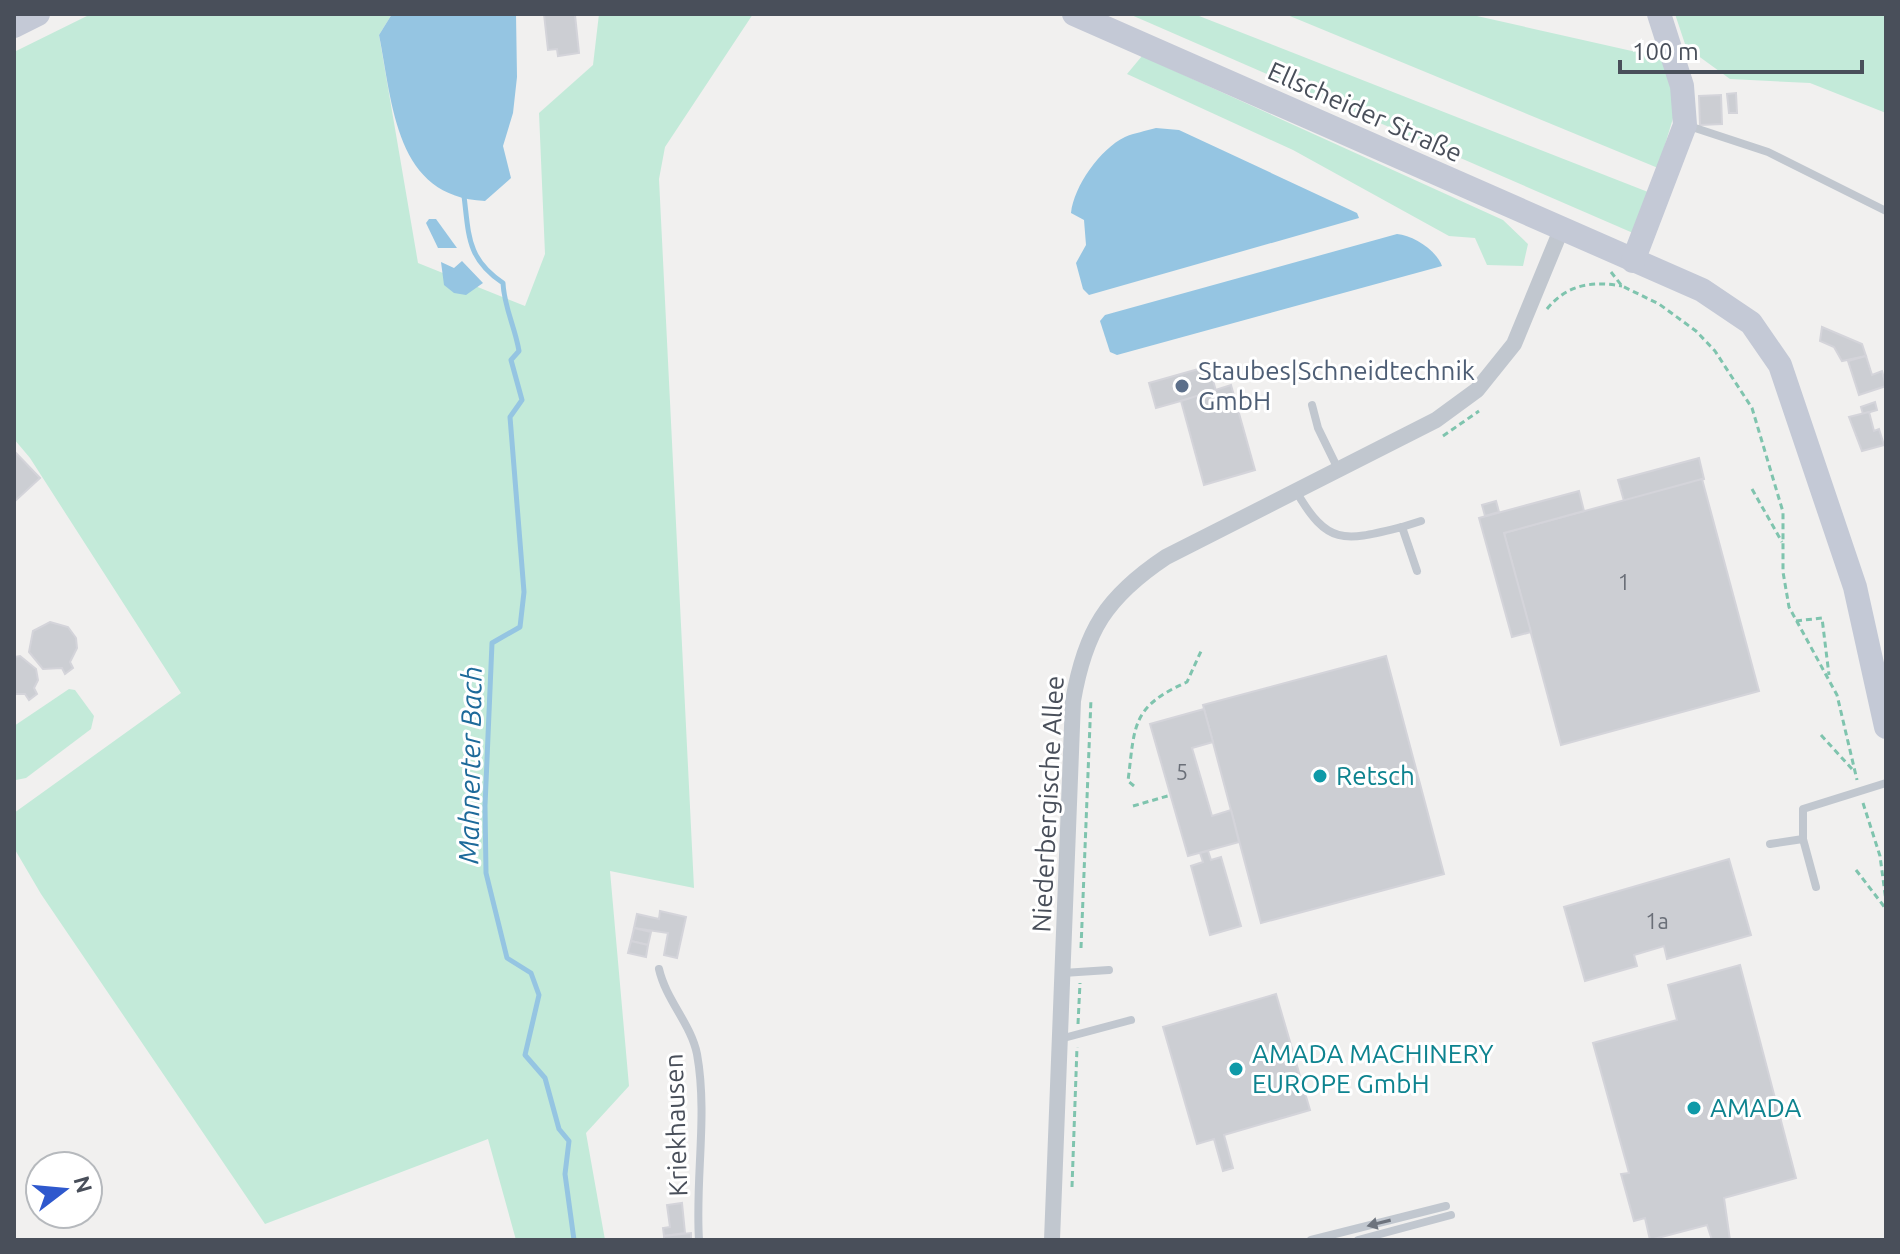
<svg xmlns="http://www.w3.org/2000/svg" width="1900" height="1254" viewBox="0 0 1900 1254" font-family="Ubuntu,sans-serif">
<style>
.green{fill:#c3ead9}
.water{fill:#95c5e2}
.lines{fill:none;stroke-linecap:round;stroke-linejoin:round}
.stream{stroke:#95c5e2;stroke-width:5}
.building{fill:#ccced3;stroke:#d4d4da;stroke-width:2}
.path{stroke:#7fc4ae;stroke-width:3;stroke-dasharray:6 4;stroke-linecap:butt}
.lane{stroke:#c1c7cf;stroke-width:8}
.street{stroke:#c1c7cf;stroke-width:16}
.secondary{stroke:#c4c9d6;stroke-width:24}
.oneway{fill:#6d737d}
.service-dot{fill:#5c6f8a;stroke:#fff;stroke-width:3}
.culture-dot{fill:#0f9aa8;stroke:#fff;stroke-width:3}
.labels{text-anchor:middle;stroke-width:6;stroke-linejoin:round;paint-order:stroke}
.number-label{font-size:22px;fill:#6a6f78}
.street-label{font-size:26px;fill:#494f5a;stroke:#fff}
.service-label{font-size:26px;fill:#4e5e75;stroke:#fff;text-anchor:start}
.culture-label{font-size:26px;fill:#0d838f;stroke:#fff;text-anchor:start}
.water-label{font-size:28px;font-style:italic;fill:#1d6a9a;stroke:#fff}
</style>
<rect width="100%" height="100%" fill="#f1f0ef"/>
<g class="green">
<polygon points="91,14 392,14 379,35 418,263 525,306 545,254 539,113 593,65 599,14 753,14 665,147 659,179 694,888 610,871 629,1086 586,1133 605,1240 516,1240 488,1139 265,1224 41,894 14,848 14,813 181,693 30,458 14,439 14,52"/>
<polygon points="1129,14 1194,14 1648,192 1633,233"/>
<polygon points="1285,14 1468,14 1663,58 1677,105 1658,168"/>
<polygon points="1675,14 1886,14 1886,113 1810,83 1730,79 1686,47"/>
<polygon points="1142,56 1503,220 1528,244 1523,266 1487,265 1475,238 1449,236 1293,150 1127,74"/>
<polygon points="69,689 75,690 94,716 91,729 26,778 16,780 14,726"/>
</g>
<g class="water">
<path d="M392,14H516L517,77L513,113L503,146L511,178L485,201C395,197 393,105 379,35Z"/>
<path d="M1156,128L1179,130L1357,213L1359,218L1089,295L1083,289L1076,263L1086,245L1084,220L1071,213C1074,186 1100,149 1125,137C1134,133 1146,131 1156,128Z"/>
<polygon points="429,219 436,219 457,248 438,248 426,223"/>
<path d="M1397,234C1413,235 1437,251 1442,266L1117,355L1110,352L1100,321L1105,315Z"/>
<polygon points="462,261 483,283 466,295 454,293 444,285 441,262 454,268"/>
</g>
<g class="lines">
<path class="stream" d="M464,196C469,236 467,259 503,283C504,307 515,327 519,351L511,360L522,400L510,417L524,592L520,627L492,643L485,806L486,873L507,958L531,973L539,995L525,1055L545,1078L559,1129L569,1141L565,1174L574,1240"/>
</g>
<g class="building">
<polygon points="544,14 575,15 579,53 558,56 557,49 548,50"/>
<polygon points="1736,93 1737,113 1729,113 1727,94"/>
<polygon points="1721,95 1722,124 1700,125 1699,96"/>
<polygon points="1822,327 1862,344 1866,356 1842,361 1834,347 1820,341"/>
<polygon points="1866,356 1872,375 1882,371 1886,386 1859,395 1848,361"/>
<polygon points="1209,366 1216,391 1156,408 1149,383"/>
<polygon points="1231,385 1255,470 1204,485 1181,401"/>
<polygon points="1875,402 1877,410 1863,414 1861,407"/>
<polygon points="1869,412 1874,431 1879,429 1884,445 1862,451 1849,417"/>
<polygon points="14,451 40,478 14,502"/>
<polygon points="1699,458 1704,479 1624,501 1618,480"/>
<polygon points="1702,479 1759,691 1561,745 1504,533"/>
<polygon points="1579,491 1584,511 1504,533 1531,632 1512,637 1479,518"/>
<polygon points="1496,501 1499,512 1485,516 1482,505"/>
<polygon points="50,622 68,627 76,638 77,648 70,662 73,668 65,674 62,668 43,669 29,652 33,631"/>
<polygon points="20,656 36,669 38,680 34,688 37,694 29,700 25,694 14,694 14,657"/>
<polygon points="1386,656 1444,874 1261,923 1203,705"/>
<polygon points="1204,709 1213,742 1192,748 1212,816 1231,810 1239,842 1188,856 1150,724"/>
<polygon points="1208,851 1211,860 1221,857 1241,926 1210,935 1191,866 1203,862 1200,853"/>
<polygon points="1729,859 1751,935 1667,959 1664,946 1634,955 1637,966 1585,981 1564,907"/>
<polygon points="660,911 686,917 677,958 664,955 668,933 634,928 637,914 659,919"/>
<polygon points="634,928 651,932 648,945 631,941"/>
<polygon points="631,941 648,945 646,957 628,953"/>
<polygon points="1740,965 1796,1178 1724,1198 1730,1240 1712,1240 1707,1225 1650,1240 1645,1218 1634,1221 1621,1174 1629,1173 1593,1043 1677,1020 1668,985"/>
<polygon points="1276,994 1310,1110 1224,1135 1233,1168 1223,1171 1214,1139 1197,1144 1163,1027"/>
<polygon points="682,1203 685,1233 664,1236 663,1228 670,1227 667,1205"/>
<polygon points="691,1233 691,1240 664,1240 664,1236"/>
</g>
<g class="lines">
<g class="path">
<polyline points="1611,272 1622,286 1659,304 1696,331 1715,351 1752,408 1783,512 1783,572 1789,607 1837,695 1857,780"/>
<path d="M1547,309C1567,284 1592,281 1622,286"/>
<polyline points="1443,436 1479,411"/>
<polyline points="1752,489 1782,542"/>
<polyline points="1796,621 1822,618 1829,675"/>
<polyline points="1821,735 1852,769"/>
<path d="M1134,786L1128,781C1135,725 1131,707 1187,682L1202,649"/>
<polyline points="1863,803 1880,856 1886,901"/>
<polyline points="1133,806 1171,795"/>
<polyline points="1856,870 1886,909"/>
<polyline points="1081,948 1091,699"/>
<polyline points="1078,1024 1080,983"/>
<polyline points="1072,1187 1077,1047"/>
</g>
<g class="lane">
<polyline points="1689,126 1768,152 1886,211"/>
<polyline points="1312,405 1318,428 1338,469"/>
<path d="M1296,491C1328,547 1345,541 1402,527L1417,571"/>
<polyline points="1402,527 1421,521"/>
<polyline points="1770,844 1803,839"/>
<polyline points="1816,887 1803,839 1803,809 1886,783"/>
<path d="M659,969C666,1000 691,1024 697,1054C708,1115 695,1178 699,1240"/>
<polyline points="1063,973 1109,970"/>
<polyline points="1060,1039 1131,1020"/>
<polyline points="1311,1240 1446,1206"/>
<polyline points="1358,1240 1451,1215"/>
</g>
<path class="street" d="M1052,1240L1073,701C1085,631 1106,597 1166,557L1436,420L1477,390L1514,344L1561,230"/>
<g class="secondary">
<polyline points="1074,14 1702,290 1751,323 1780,365 1855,587 1886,727"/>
<polyline points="14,26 38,14"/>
<polyline points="1633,261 1685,125 1682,86 1659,14"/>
</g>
</g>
<defs><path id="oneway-solid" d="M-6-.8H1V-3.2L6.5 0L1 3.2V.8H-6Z" transform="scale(2)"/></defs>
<use class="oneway" href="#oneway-solid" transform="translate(1379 1223) rotate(166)"/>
<circle class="service-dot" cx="1182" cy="386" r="8"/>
<g class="culture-dot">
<circle cx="1320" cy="776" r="8"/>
<circle cx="1236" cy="1069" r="8"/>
<circle cx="1694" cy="1108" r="8"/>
</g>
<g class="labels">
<g class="number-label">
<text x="1624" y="590">1</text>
<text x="1182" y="780">5</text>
<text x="1657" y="929">1a</text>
</g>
<g class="street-label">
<text transform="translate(1365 112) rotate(24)" y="9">Ellscheider Straße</text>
<text transform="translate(1048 804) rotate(-87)" y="9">Niederbergische Allee</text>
<text transform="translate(676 1125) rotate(-92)" y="9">Kriekhausen</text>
</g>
<g class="service-label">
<text x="1198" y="380">Staubes|Schneidtechnik<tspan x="1198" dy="30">GmbH</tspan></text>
</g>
<g class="culture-label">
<text x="1336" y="785">Retsch</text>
<text x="1252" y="1063">AMADA MACHINERY<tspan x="1252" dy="30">EUROPE GmbH</tspan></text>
<text x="1710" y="1117">AMADA</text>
</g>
<g class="water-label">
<text transform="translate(470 765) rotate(-89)" y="10">Mahnerter Bach</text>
</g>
</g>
<rect width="1900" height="1254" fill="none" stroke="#494f5a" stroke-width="32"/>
<g transform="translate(64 1190) rotate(74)"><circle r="38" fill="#ffffff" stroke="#b6b9bd" stroke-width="2"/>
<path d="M0-6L14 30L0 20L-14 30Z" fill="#2e58cd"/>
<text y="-12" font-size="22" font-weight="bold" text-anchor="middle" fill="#494f5a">N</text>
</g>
<path d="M1620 60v12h242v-12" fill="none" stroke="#494f5a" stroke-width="4"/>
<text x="1632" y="60" font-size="24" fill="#494f5a" stroke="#ffffff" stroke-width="6" paint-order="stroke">100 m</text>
</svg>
